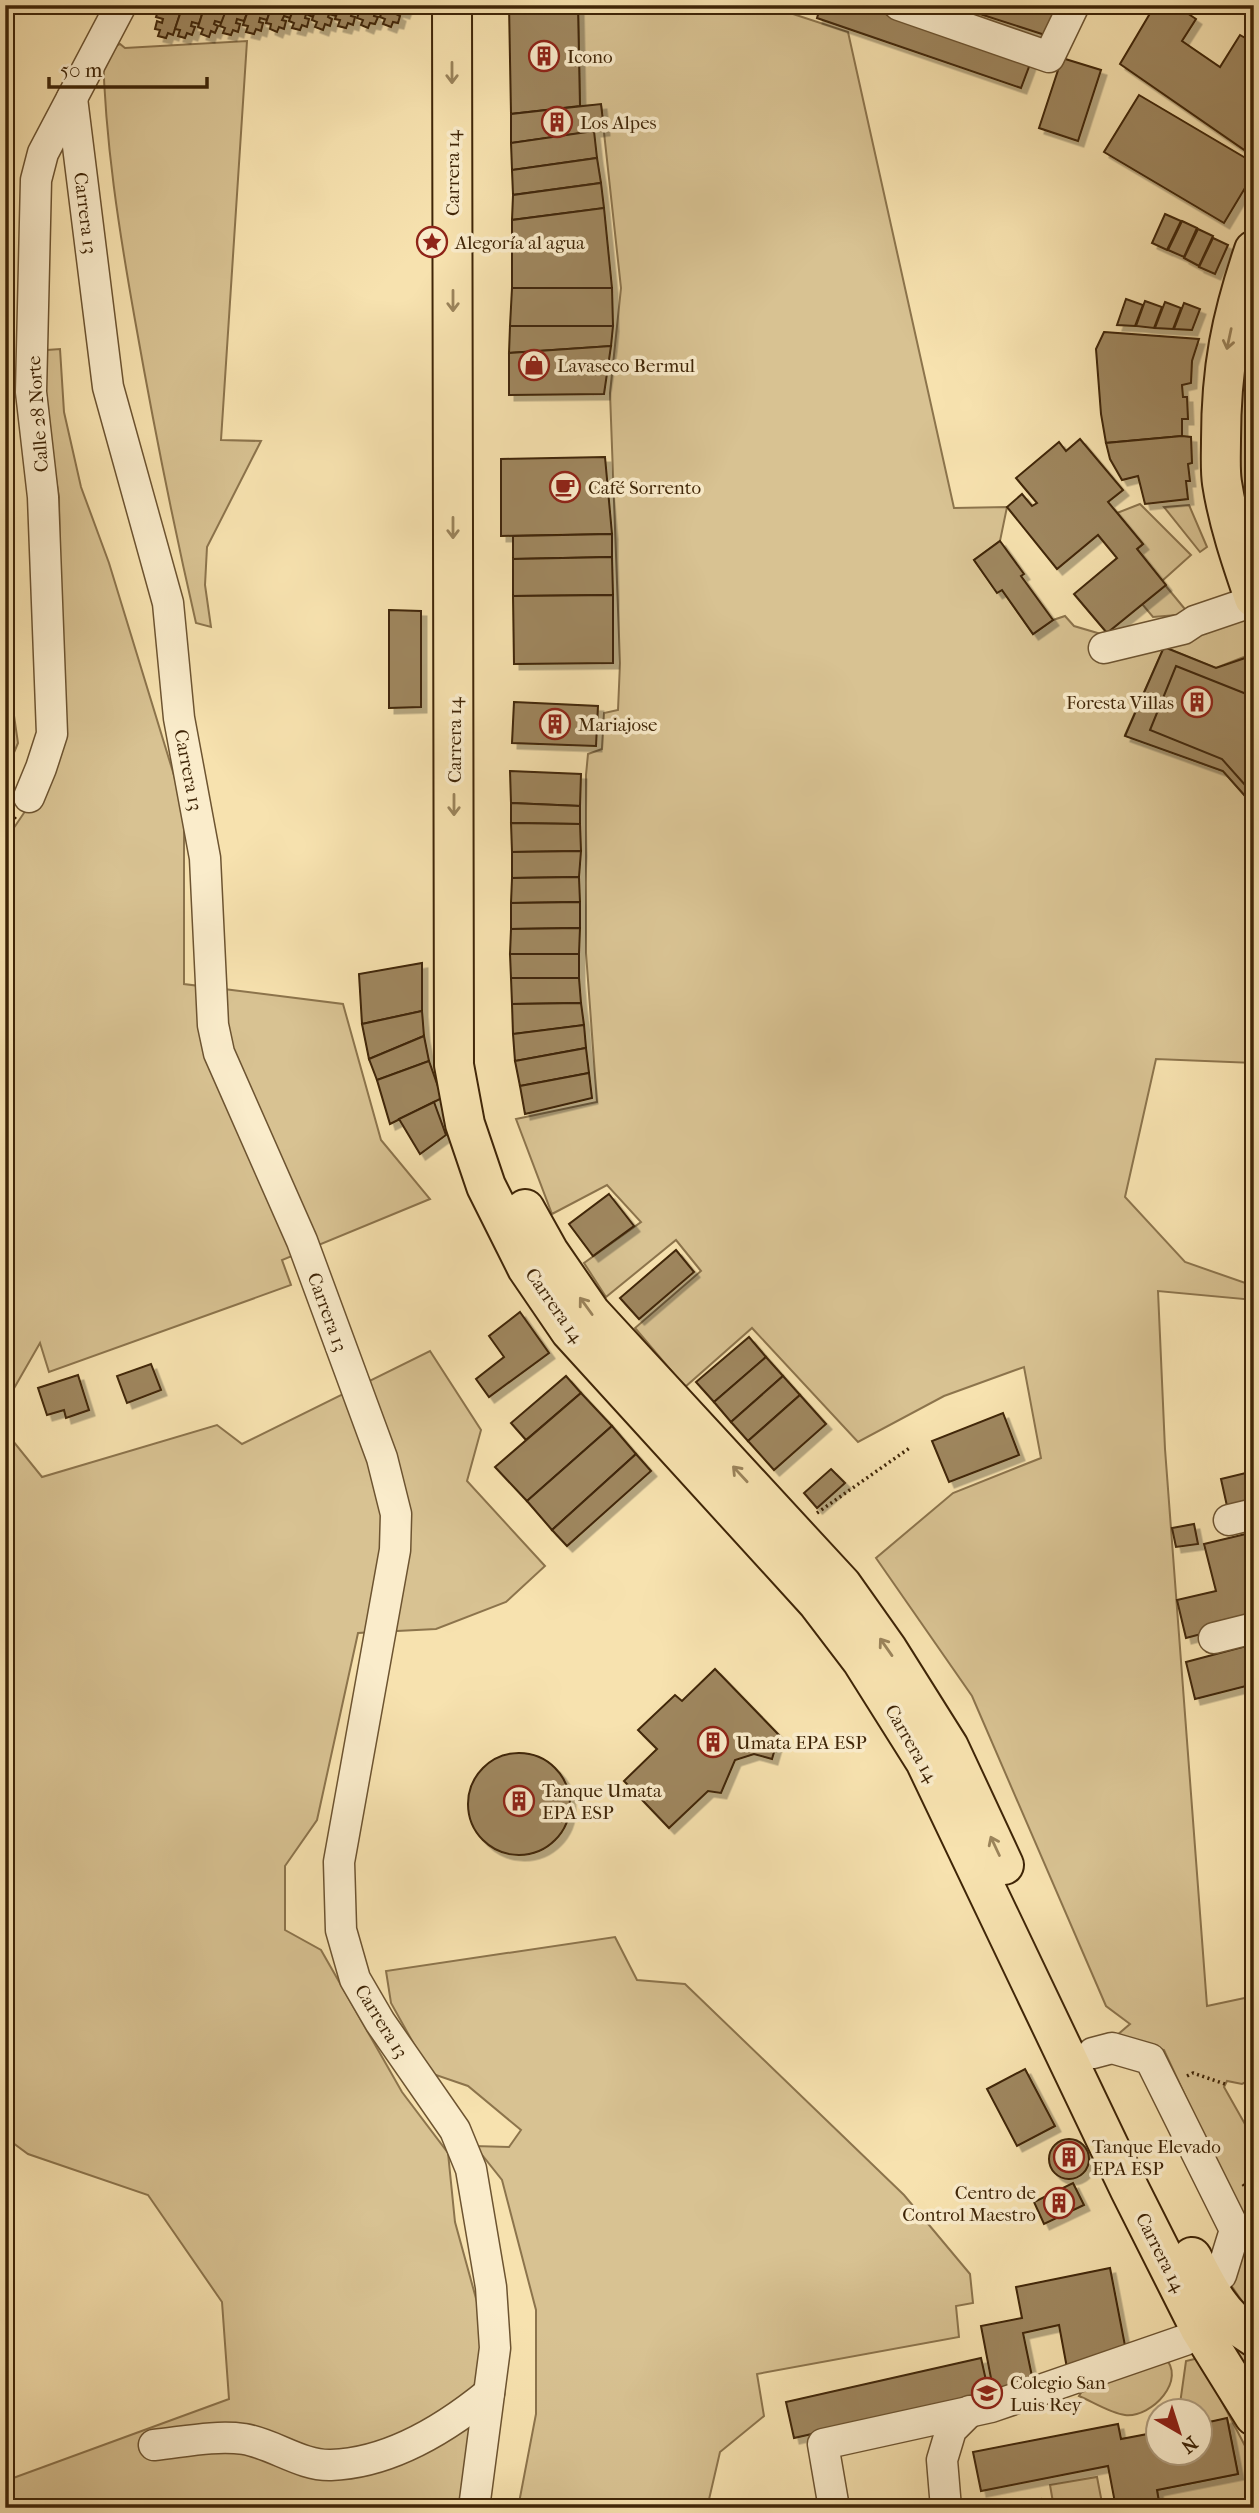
<svg xmlns="http://www.w3.org/2000/svg" width="1259" height="2513" viewBox="0 0 1259 2513" font-family="'IM FELL French Canon',serif">
<style>
.green{fill:#d8c292;stroke:#8c744c;stroke-width:2}
.building{fill:#9f875e;stroke:#3f2507;stroke-width:2;filter:url(#shadow)}
.lines{fill:none;stroke-linecap:round;stroke-linejoin:round}
.minor-casing{stroke:#6d5431;stroke-width:33}
.major-casing{stroke:#3f2507;stroke-width:42}
.path{stroke:#3f2507;stroke-width:3.5;stroke-dasharray:2 3.5;stroke-linecap:butt}
.minor{stroke:#faeccb;stroke-width:30}
.major{stroke:#f7e2af;stroke-width:38}
.oneway{stroke:#9b845b}
.labels{text-anchor:middle;stroke-width:7;stroke-linejoin:round;paint-order:stroke}
.poi-label{font-size:19px;fill:#3f2507;stroke:#faeccb;text-anchor:start}
.street-label{font-size:19px;fill:#3f2507;stroke:#faeccb}
</style>
<defs>
<filter id="shadow"><feDropShadow dx="5.5" dy="5.5" stdDeviation="0" flood-color="#0004"/></filter>
</defs>
<rect width="100%" height="100%" fill="#f7e2af"/>
<filter id="stains"><feTurbulence type="fractalNoise" baseFrequency=".00286" numOctaves="4"/><feColorMatrix values="0 0 0 0 .2 0 0 0 0 .09 0 0 0 0 .02 0 0 0 .5 -.17"/></filter>
<radialGradient id="worn" r=".72"><stop offset=".6" stop-color="#630" stop-opacity="0"/><stop offset="1" stop-color="#630" stop-opacity=".3"/></radialGradient>
<g class="green">
<polygon points="578,5 793,5 793,14 848,32 954,508 1007,507 1000,541 974,560 997,592 1002,590 1033,634 1053,620 1065,616 1074,626 1128,642 1244,615 1254,633 1254,653 1216,668 1164,647 1125,735 1223,771 1254,806 1254,1063 1156,1059 1125,1197 1185,1262 1254,1286 1254,1300 1158,1291 1165,1449 1207,2006 1254,1996 1254,2078 1242,2084 1227,2081 1224,2087 1250,2133 1254,2131 1254,2311 1244,2304 1228,2281 1246,2226 1164,2050 1116,2036 1130,2024 1106,2006 972,1696 876,1558 953,1493 1041,1458 1024,1367 944,1396 858,1442 752,1328 685,1387 635,1328 701,1271 676,1240 606,1297 584,1263 641,1222 607,1185 552,1214 516,1119 597,1102 586,953 586,775 588,754 602,749 604,713 618,710 620,663 610,393 621,288 601,105 580,106"/>
<path d="M247,41L221,440L261,441L207,547L205,585L211,627L196,623C173,523 153,422 135,320C119,230 105,142 103,51L120,44L125,48Z"/>
<polygon points="1254,281 1254,330 1249,354 1247,477 1254,514 1254,567 1232,479"/>
<polygon points="60,349 64,412 81,487 109,563 184,808 184,984 343,1004 381,1140 430,1199 282,1260 291,1285 49,1372 40,1343 5,1404 5,841 55,767 61,652 59,497 38,372 47,350"/>
<polygon points="1140,504 1191,555 1162,581 1137,549 1143,544 1117,513"/>
<polygon points="1189,505 1207,547 1200,552 1164,507"/>
<polygon points="1165,585 1189,614 1153,617 1142,604"/>
<polygon points="5,654 18,743 5,774"/>
<polygon points="430,1351 481,1430 467,1481 545,1566 506,1602 436,1629 358,1633 317,1820 285,1866 285,1930 321,1950 402,2092 448,2153 455,2222 483,2324 466,2508 5,2508 5,2481 229,2399 222,2302 148,2195 28,2154 5,2137 5,1431 42,1477 217,1425 242,1444"/>
<polygon points="615,1937 637,1980 685,1984 904,2195 970,2274 973,2303 956,2306 959,2337 757,2374 764,2416 720,2452 707,2508 518,2508 536,2414 536,2310 502,2180 475,2146 509,2147 521,2130 468,2086 430,2073 391,2003 386,1971"/>
<polygon points="1181,2259 1254,2350 1254,2393"/>
<path d="M1164,2357C1188,2379 1152,2418 1125,2415C1112,2414 1091,2401 1079,2396L1087,2383Z"/>
<polygon points="1199,2358 1254,2463 1254,2508 1160,2508 1157,2490 1238,2474 1227,2419 1200,2424 1200,2412 1179,2411 1186,2361"/>
<polygon points="1097,2477 1103,2508 1054,2508 1050,2485"/>
<polygon points="1041,2499 1042,2508 996,2508"/>
</g>
<g class="building">
<polygon points="160,5 183,5 173,35 168,33 166,38 158,36 160,30 155,29 157,21 162,23 163,19 156,17"/>
<polygon points="183,5 205,5 199,24 192,22 191,26 195,27 192,35 187,33 185,38 178,36 180,30 175,29"/>
<polygon points="205,5 228,5 222,23 215,21 214,24 218,26 215,33 211,31 209,37 201,34 203,29 198,27"/>
<polygon points="228,5 250,5 244,21 237,19 236,23 240,24 238,32 233,30 231,35 223,33 225,28 220,26"/>
<polygon points="250,5 272,5 267,20 260,18 259,22 263,23 261,31 256,29 254,34 246,32 248,26 243,25"/>
<polygon points="272,5 295,5 290,18 284,16 282,20 286,21 284,29 279,27 277,32 270,29 271,24 266,23"/>
<polygon points="295,5 317,5 313,17 306,14 305,18 309,19 307,27 302,25 300,30 292,28 294,23 289,21"/>
<polygon points="317,5 340,5 336,16 329,14 328,17 332,19 330,26 325,24 323,30 315,27 317,22 312,20"/>
<polygon points="340,5 362,5 359,15 352,12 351,16 355,17 353,25 348,23 346,28 338,26 340,20 335,19"/>
<polygon points="362,5 384,5 381,14 375,12 374,16 378,17 375,24 370,23 368,28 361,25 363,20 357,18"/>
<polygon points="384,5 407,5 404,13 397,11 396,14 400,16 398,23 393,22 391,27 383,24 385,19 380,17"/>
<polygon points="509,5 578,5 580,106 511,114"/>
<polygon points="821,5 860,5 1030,64 1021,88 817,18"/>
<polygon points="952,5 1057,5 1048,36"/>
<polygon points="1155,5 1175,5 1196,19 1182,41 1220,67 1240,35 1254,43 1253,156 1120,64"/>
<polygon points="1062,58 1101,70 1078,141 1039,128"/>
<polygon points="1139,95 1254,163 1254,173 1224,223 1104,152"/>
<polygon points="601,104 604,130 511,143 511,114"/>
<polygon points="594,131 597,158 512,170 511,143"/>
<polygon points="597,158 601,183 513,195 512,170"/>
<polygon points="601,183 604,208 512,220 513,195"/>
<polygon points="604,208 612,288 512,288 512,220"/>
<polygon points="1165,214 1181,221 1167,250 1152,243"/>
<polygon points="1182,221 1197,228 1184,257 1168,250"/>
<polygon points="1198,229 1213,236 1199,266 1184,258"/>
<polygon points="1213,238 1228,245 1215,274 1199,267"/>
<polygon points="512,288 612,288 613,326 510,326"/>
<polygon points="1126,299 1143,305 1135,326 1117,325"/>
<polygon points="1145,301 1162,307 1154,328 1136,326"/>
<polygon points="1165,302 1181,308 1173,329 1155,328"/>
<polygon points="1184,303 1200,309 1192,330 1174,329"/>
<polygon points="510,326 613,326 611,346 509,353"/>
<polygon points="1104,332 1199,339 1192,361 1191,383 1182,385 1183,397 1187,397 1188,419 1182,419 1182,436 1106,443 1101,414 1096,349"/>
<polygon points="611,346 604,394 509,395 509,353"/>
<polygon points="1182,436 1191,437 1192,463 1188,464 1190,481 1186,481 1188,499 1145,504 1138,476 1122,480 1110,459 1106,443"/>
<polygon points="1080,439 1123,490 1108,502 1143,544 1137,549 1166,585 1107,633 1074,594 1117,558 1098,535 1057,569 1007,507 1022,494 1032,506 1037,503 1016,478 1059,442 1066,451"/>
<polygon points="605,457 612,534 501,536 501,459"/>
<polygon points="612,534 612,557 513,559 513,536"/>
<polygon points="1000,541 1024,574 1021,576 1053,620 1033,634 1002,590 997,593 974,560"/>
<polygon points="612,557 613,595 513,596 513,559"/>
<polygon points="613,595 613,663 514,664 513,596"/>
<polygon points="389,610 421,611 421,707 389,708"/>
<polygon points="1164,647 1216,668 1251,656 1254,659 1254,806 1223,771 1125,736"/>
<polygon points="1176,666 1254,697 1254,795 1222,759 1150,730"/>
<polygon points="514,702 598,706 596,746 512,743"/>
<polygon points="510,771 581,774 580,806 511,803"/>
<polygon points="511,803 580,806 580,824 511,823"/>
<polygon points="511,823 580,824 581,851 512,852"/>
<polygon points="581,851 579,877 512,878 512,852"/>
<polygon points="579,877 580,902 511,903 512,878"/>
<polygon points="580,902 580,928 511,929 511,903"/>
<polygon points="580,928 579,954 510,954 511,929"/>
<polygon points="510,954 579,954 579,978 511,978"/>
<polygon points="422,963 422,1011 362,1024 359,974"/>
<polygon points="511,978 579,978 581,1003 512,1004"/>
<polygon points="581,1003 584,1025 513,1034 512,1004"/>
<polygon points="422,1011 424,1036 369,1059 362,1024"/>
<polygon points="584,1025 586,1048 515,1061 513,1034"/>
<polygon points="424,1036 429,1061 377,1080 369,1059"/>
<polygon points="586,1048 589,1073 520,1086 515,1061"/>
<polygon points="429,1061 442,1098 390,1124 377,1080"/>
<polygon points="589,1073 592,1098 525,1114 520,1086"/>
<polygon points="434,1102 446,1135 420,1154 399,1119"/>
<polygon points="609,1194 634,1226 593,1256 569,1224"/>
<polygon points="676,1250 694,1272 639,1319 620,1298"/>
<polygon points="520,1312 549,1353 489,1397 476,1379 504,1357 489,1336"/>
<polygon points="749,1337 766,1357 714,1402 696,1382"/>
<polygon points="766,1357 783,1376 731,1422 714,1402"/>
<polygon points="151,1364 161,1390 127,1403 117,1376"/>
<polygon points="78,1375 89,1410 66,1418 64,1410 47,1415 38,1388"/>
<polygon points="566,1376 581,1393 526,1440 511,1423"/>
<polygon points="783,1376 800,1395 748,1441 731,1422"/>
<polygon points="581,1393 612,1426 527,1501 495,1467"/>
<polygon points="800,1395 826,1424 774,1470 748,1441"/>
<polygon points="1003,1413 1019,1455 949,1482 932,1441"/>
<polygon points="612,1426 636,1454 552,1530 527,1501"/>
<polygon points="636,1454 651,1471 567,1546 552,1530"/>
<polygon points="831,1469 845,1483 817,1508 804,1493"/>
<polygon points="1254,1471 1254,1509 1229,1515 1221,1479"/>
<polygon points="1194,1524 1198,1544 1176,1547 1172,1528"/>
<polygon points="1254,1532 1254,1620 1186,1638 1177,1600 1216,1591 1204,1544"/>
<polygon points="1254,1644 1254,1684 1195,1699 1186,1662"/>
<polygon points="715,1669 779,1735 772,1759 754,1754 735,1760 721,1793 708,1791 669,1828 624,1781 657,1749 638,1730 675,1695 682,1701"/>
<circle cx="519" cy="1804" r="51"/>
<polygon points="1025,2069 1055,2126 1017,2146 987,2089"/>
<circle cx="1069" cy="2159" r="20"/>
<polygon points="1073,2183 1084,2205 1044,2224 1034,2202"/>
<polygon points="1110,2268 1127,2356 1067,2368 1059,2325 1023,2333 1034,2386 994,2394 981,2326 1022,2318 1016,2287"/>
<polygon points="981,2358 989,2394 794,2438 786,2402"/>
<polygon points="1227,2418 1238,2474 1157,2490 1160,2508 1116,2508 1108,2466 981,2491 973,2452 1118,2424 1121,2439 1158,2432 1158,2454 1200,2454 1200,2424"/>
</g>
<g class="lines">
<g class="minor-casing">
<g id="minor">
<polyline points="899,5 1049,57 1074,5"/>
<polyline points="72,98 108,387 168,603 179,718 205,858 213,1025 219,1053 302,1241 382,1458 396,1514 395,1550 339,1862 341,1930 355,1979 380,2022 455,2130 471,2169 491,2287 495,2348 474,2508"/>
<polyline points="1104,648 1183,629 1195,621 1254,601"/>
<polyline points="29,797 41,768 52,734 43,497 31,392 36,180 43,153 121,5"/>
<polyline points="1229,1520 1254,1514"/>
<polyline points="1214,1638 1254,1628"/>
<polyline points="1093,2053 1112,2048 1150,2059 1235,2230 1221,2275 1207,2286"/>
<path d="M154,2445C183,2442 215,2435 244,2439C274,2444 301,2466 331,2465C389,2463 445,2429 489,2393"/>
<polyline points="834,2508 823,2444 991,2407 1185,2340 1200,2329"/>
<polyline points="946,2508 942,2460 951,2430 970,2411"/>
</g>
</g>
<g class="major-casing">
<g id="major">
<polyline points="452,5 454,1065 465,1124 486,1186 527,1268 570,1331 817,1602 862,1661 925,1761 1130,2190 1200,2329 1254,2416"/>
<path d="M1254,250C1231,318 1221,368 1221,440C1221,454 1220,470 1222,483C1228,522 1241,560 1254,598"/>
<polyline points="525,1209 549,1252 591,1313 842,1585 888,1650 949,1747 1004,1865"/>
<path d="M1192,2257C1208,2289 1222,2318 1254,2337"/>
</g>
</g>
<g class="path">
<polyline points="5,832 16,816"/>
<polyline points="817,1513 911,1447"/>
<polyline points="1187,2076 1193,2073 1225,2084"/>
<polyline points="1243,2184 1254,2199"/>
</g>
<use href="#minor" class="minor"/>
<use href="#major" class="major"/>
</g>
<defs><path id="oneway-shaft" d="M-6 0H5M1.5-3L5.5 0L1.5 3" fill="none" stroke-width="1.6" stroke-linecap="round" stroke-linejoin="round" transform="scale(1.75)"/></defs>
<g class="oneway">
<use href="#oneway-shaft" transform="translate(452 73) rotate(90)"/>
<use href="#oneway-shaft" transform="translate(453 301) rotate(90)"/>
<use href="#oneway-shaft" transform="translate(1229 339) rotate(102)"/>
<use href="#oneway-shaft" transform="translate(453 528) rotate(90)"/>
<use href="#oneway-shaft" transform="translate(454 805) rotate(90)"/>
<use href="#oneway-shaft" transform="translate(586 1306) rotate(-126)"/>
<use href="#oneway-shaft" transform="translate(740 1474) rotate(-133)"/>
<use href="#oneway-shaft" transform="translate(886 1647) rotate(-125)"/>
<use href="#oneway-shaft" transform="translate(995 1846) rotate(-115)"/>
</g>
<defs>
<g id="building-ring" transform="scale(1.575)"><circle r="9.5" fill="#faeccb" stroke="#8f2418" stroke-width="1.5"/><path d="M-4-6H4V6H1V3H-1V6H-4ZM-2.5-4.3h1.7v1.8h-1.7ZM.8-4.3h1.7v1.8H.8ZM-2.5-1h1.7V.8h-1.7ZM.8-1h1.7V.8H.8Z" fill="#8f2418"/></g>
<g id="sight-ring" transform="scale(1.575)"><circle r="9.5" fill="#faeccb" stroke="#8f2418" stroke-width="1.5"/><path d="M0-6L1.8-2.2L6-1.7L2.9 1.2L3.7 5.4L0 3.3L-3.7 5.4L-2.9 1.2L-6-1.7L-1.8-2.2Z" fill="#8f2418"/></g>
<g id="shop-ring" transform="scale(1.575)"><circle r="9.5" fill="#faeccb" stroke="#8f2418" stroke-width="1.5"/><path d="M-5-2.5h2.3a2.7 3.5 0 0 1 5.4 0H5L5.5 6h-11ZM-1.5-2.5h3a1.5 2.3 0 0 0-3 0Z" fill="#8f2418"/></g>
<g id="cafe-ring" transform="scale(1.575)"><circle r="9.5" fill="#faeccb" stroke="#8f2418" stroke-width="1.5"/><path d="M-5.5-4.5H6V0H3Q3 3.5 0 3.5H-2.5Q-5.5 3.5-5.5 0ZM3-3.2v2h1.7v-2ZM-6 4.5H4V6H-6Z" fill="#8f2418"/></g>
<g id="university-ring" transform="scale(1.575)"><circle r="9.5" fill="#faeccb" stroke="#8f2418" stroke-width="1.5"/><path d="M0-5L7-2L0 1L-7-2ZM-4 1L0 2.5L4 1V4Q0 6-4 4Z" fill="#8f2418"/></g>
</defs>
<g fill-rule="evenodd">
<use href="#building-ring" x="544" y="56"/>
<use href="#building-ring" x="557" y="122"/>
<use href="#sight-ring" x="432" y="242"/>
<use href="#shop-ring" x="534" y="365"/>
<use href="#cafe-ring" x="565" y="487"/>
<use href="#building-ring" x="1197" y="702"/>
<use href="#building-ring" x="555" y="724"/>
<use href="#building-ring" x="713" y="1742"/>
<use href="#building-ring" x="519" y="1801"/>
<use href="#building-ring" x="1069" y="2157"/>
<use href="#building-ring" x="1059" y="2203"/>
<use href="#university-ring" x="987" y="2393"/>
</g>
<g class="labels">
<g class="poi-label">
<text x="567" y="63">Icono</text>
<text x="580" y="129">Los Alpes</text>
<text x="455" y="249">Alegoría al agua</text>
<text x="557" y="372">Lavaseco Bermul</text>
<text x="588" y="494">Café Sorrento</text>
<text x="1174" y="709" text-anchor="end">Foresta Villas</text>
<text x="578" y="731">Mariajose</text>
<text x="736" y="1749">Umata EPA ESP</text>
<text x="542" y="1797">Tanque Umata<tspan x="542" dy="22">EPA ESP</tspan></text>
<text x="1092" y="2153">Tanque Elevado<tspan x="1092" dy="22">EPA ESP</tspan></text>
<text x="1036" y="2199" text-anchor="end">Centro de<tspan x="1036" dy="22">Control Maestro</tspan></text>
<text x="1010" y="2389">Colegio San<tspan x="1010" dy="22">Luis Rey</tspan></text>
</g>
<g class="street-label">
<text transform="translate(452 173) rotate(-90)" y="7">Carrera 14</text>
<text transform="translate(86 213) rotate(83)" y="7">Carrera 13</text>
<text transform="translate(37 414) rotate(-94)" y="7">Calle 28 Norte</text>
<text transform="translate(454 740) rotate(-90)" y="7">Carrera 14</text>
<text transform="translate(189 770) rotate(79)" y="7">Carrera 13</text>
<text transform="translate(555 1305) rotate(55)" y="7">Carrera 14</text>
<text transform="translate(328 1312) rotate(70)" y="7">Carrera 13</text>
<text transform="translate(912 1743) rotate(60)" y="7">Carrera 14</text>
<text transform="translate(382 2021) rotate(58)" y="7">Carrera 13</text>
<text transform="translate(1161 2252) rotate(63)" y="7">Carrera 14</text>
</g>
</g>
<rect width="1259" height="2513" fill="none" stroke="#f7e2af" stroke-width="28"/>
<rect x="7" y="7" width="1245" height="2499" fill="none" stroke="#3f2507" stroke-width="3.5"/>
<rect x="14" y="14" width="1231" height="2485" fill="none" stroke="#3f2507" stroke-width="2"/>
<g transform="translate(1179 2432) rotate(141)"><circle r="33" fill="#faeccb" stroke="#af9c7d" stroke-width="2"/>
<path d="M0-5L12 26L0 18L-12 26Z" fill="#8f2418"/>
<text y="-10" font-size="19" font-weight="bold" text-anchor="middle" fill="#3f2507">N</text>
</g>
<path d="M49 77v10h158v-10" fill="none" stroke="#3f2507" stroke-width="3.5"/>
<text x="60" y="77" font-size="21" fill="#3f2507" stroke="#faeccb" stroke-width="5" paint-order="stroke">50 m</text>
<rect width="100%" height="100%" filter="url(#stains)"/>
<rect width="100%" height="100%" fill="url(#worn)"/>
</svg>
